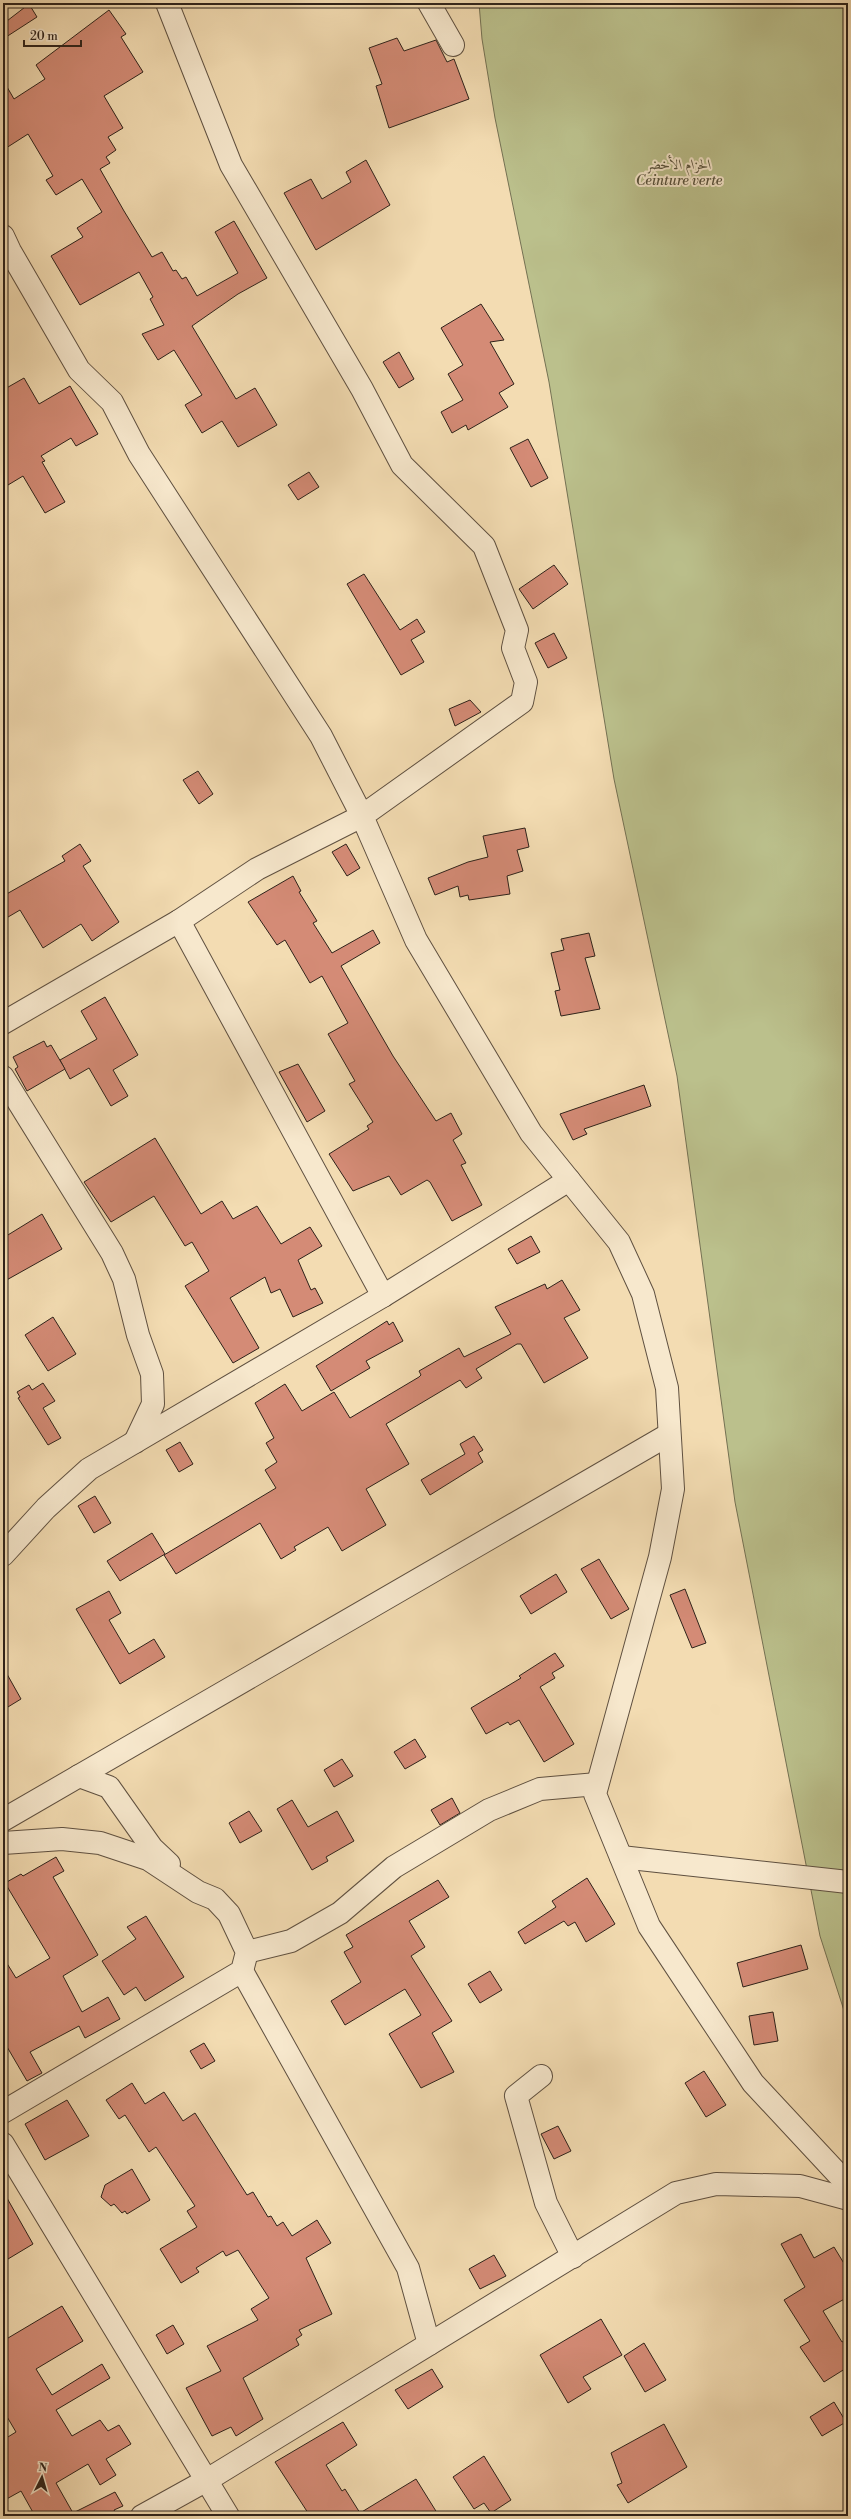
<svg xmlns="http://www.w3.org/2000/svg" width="851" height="2519" viewBox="0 0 851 2519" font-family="'Libre Bodoni',Amiri,serif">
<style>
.green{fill:#bbc08c;stroke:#747153}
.building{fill:#d48b76;stroke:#2e221a}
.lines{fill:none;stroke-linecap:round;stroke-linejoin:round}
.minor-casing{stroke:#5f5040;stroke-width:24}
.minor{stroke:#f7e8cd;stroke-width:22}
.labels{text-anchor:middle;stroke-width:4;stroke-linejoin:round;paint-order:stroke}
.park-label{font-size:14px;font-style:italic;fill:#58513c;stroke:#f7e8cd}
</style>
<rect width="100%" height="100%" fill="#f3dcb2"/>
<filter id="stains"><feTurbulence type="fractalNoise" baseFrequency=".005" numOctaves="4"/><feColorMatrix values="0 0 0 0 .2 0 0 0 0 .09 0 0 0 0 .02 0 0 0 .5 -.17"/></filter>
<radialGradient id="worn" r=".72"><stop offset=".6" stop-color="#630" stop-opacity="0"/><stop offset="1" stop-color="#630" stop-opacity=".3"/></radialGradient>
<polygon class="green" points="479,3 848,3 848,2023 820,1936 735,1502 677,1076 614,779 549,382 495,118 482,39"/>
<g class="building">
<polygon points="29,4 37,17 3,39 3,24"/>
<polygon points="109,10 126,34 121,37 143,72 104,96 123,128 108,137 116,150 106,157 110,163 100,169 124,211 152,257 162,252 173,271 176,270 182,279 186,277 197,296 238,273 215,232 234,221 267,278 238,294 192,326 236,399 255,388 277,425 238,447 222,421 202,433 185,405 202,395 174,350 158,360 142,334 164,325 150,299 153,297 139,272 80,305 51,256 83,237 77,228 102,212 82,179 56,195 46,180 53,176 28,134 3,150 3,80 14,99 45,79 36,65"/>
<polygon points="397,38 404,51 436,40 447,62 454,59 469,99 389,128 376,86 382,84 369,48"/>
<polygon points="366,160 390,205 316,250 284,193 311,179 322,199 351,182 346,172"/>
<polygon points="481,304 504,340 490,342 514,384 499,393 508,407 468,430 466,425 452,433 441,412 463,400 448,374 463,365 441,328"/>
<polygon points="399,352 414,379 399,388 383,362"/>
<polygon points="24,378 39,404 70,386 98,434 76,446 71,438 41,456 45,461 42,462 65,502 45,513 23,476 3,488 3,390"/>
<polygon points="528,439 548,478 531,487 510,448"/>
<polygon points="309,472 319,487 298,500 288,485"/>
<polygon points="554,565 568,584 533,609 519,589"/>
<polygon points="364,574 400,630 417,619 425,632 411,640 424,662 401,675 347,584"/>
<polygon points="554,633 567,658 548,668 535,643"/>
<polygon points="470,700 481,712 455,726 449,709"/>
<polygon points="198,771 213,794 199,804 183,780"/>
<polygon points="525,828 529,847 517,850 523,871 507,876 510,894 469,900 468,895 460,897 458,886 435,895 428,878 468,862 488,857 483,836"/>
<polygon points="80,844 91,861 83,866 119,922 92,941 81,924 43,948 20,910 3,920 3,896 65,861 62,856"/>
<polygon points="346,844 360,868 347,876 332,852"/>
<polygon points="293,876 301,891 299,892 317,921 313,923 332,953 373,930 380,943 341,966 393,1056 436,1121 451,1113 462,1134 453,1140 466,1163 461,1165 482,1205 452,1221 430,1182 427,1180 401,1195 389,1176 353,1191 329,1154 369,1129 367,1126 373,1122 349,1084 355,1081 328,1034 348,1023 322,976 310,983 285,940 277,945 248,902"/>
<polygon points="589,933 595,956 585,958 600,1009 561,1016 555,991 560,990 551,953 564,950 561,939"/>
<polygon points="105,997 138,1055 113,1070 128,1096 111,1106 89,1068 70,1079 60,1060 97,1039 81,1011"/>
<polygon points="44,1041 47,1047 51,1045 65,1069 27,1091 15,1069 18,1067 13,1057"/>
<polygon points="298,1064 325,1111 307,1122 279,1072"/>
<polygon points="644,1085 651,1106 584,1129 587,1134 573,1140 560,1114"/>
<polygon points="155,1138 201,1214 222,1201 233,1219 257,1206 281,1244 310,1227 322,1246 298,1260 311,1290 315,1288 323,1303 293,1317 280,1289 271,1293 265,1277 230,1298 259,1348 233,1363 185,1286 209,1271 192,1242 185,1246 154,1196 111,1222 84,1182"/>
<polygon points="42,1214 62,1249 3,1282 3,1238"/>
<polygon points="531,1236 540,1252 517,1264 508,1249"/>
<polygon points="562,1280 580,1310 564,1318 588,1358 544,1383 521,1344 517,1344 476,1369 482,1378 466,1388 460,1380 386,1424 409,1464 366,1489 386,1525 342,1551 328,1527 294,1547 296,1550 281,1559 260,1523 176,1574 164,1555 276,1488 265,1470 277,1462 266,1443 274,1438 255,1403 285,1384 302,1411 334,1392 350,1418 419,1377 421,1375 419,1371 459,1348 464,1357 511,1334 495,1307 545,1284 547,1289"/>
<polygon points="53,1317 76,1354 48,1371 25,1335"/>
<polygon points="387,1321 389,1325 393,1322 403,1341 366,1361 370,1368 331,1391 316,1366"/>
<polygon points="43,1383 55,1401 43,1408 61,1438 48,1445 18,1398 20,1397 17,1392 29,1385 32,1390"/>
<polygon points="474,1436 483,1450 478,1453 483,1462 430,1495 421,1480 465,1454 460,1444"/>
<polygon points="180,1442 193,1464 179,1472 166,1450"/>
<polygon points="95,1496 111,1523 94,1533 78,1506"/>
<polygon points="152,1533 165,1554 120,1581 107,1561"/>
<polygon points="599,1559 629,1609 611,1619 581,1569"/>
<polygon points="556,1574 567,1592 531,1614 520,1596"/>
<polygon points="685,1589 706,1643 692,1648 670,1595"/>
<polygon points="109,1591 121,1613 109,1620 129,1654 154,1639 165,1657 120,1684 76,1609"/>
<polygon points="555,1653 564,1666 552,1673 555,1678 540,1687 574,1744 544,1762 519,1720 510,1725 508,1722 486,1734 471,1708 521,1678 519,1676"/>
<polygon points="3,1667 21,1699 3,1710"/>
<polygon points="415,1739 426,1757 405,1769 394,1752"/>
<polygon points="342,1759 353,1776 334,1787 324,1770"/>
<polygon points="452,1798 460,1813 440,1825 431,1810"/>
<polygon points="292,1800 308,1827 337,1811 354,1841 326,1857 328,1861 312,1870 277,1809"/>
<polygon points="249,1811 262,1831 240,1843 229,1823"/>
<polygon points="56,1857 64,1871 53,1877 98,1955 63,1976 82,2012 108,1997 120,2019 85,2038 79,2026 30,2052 42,2073 27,2081 3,2040 3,1957 16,1978 50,1958 5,1883 21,1874 23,1876"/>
<polygon points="587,1878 615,1924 586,1942 575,1922 568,1926 564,1921 525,1944 518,1932 556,1907 552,1901"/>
<polygon points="438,1880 449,1897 409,1921 425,1947 411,1956 452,2021 432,2033 454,2072 421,2088 389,2034 421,2015 405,1989 345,2025 331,2001 361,1982 344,1952 353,1947 346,1935"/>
<polygon points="146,1916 184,1977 145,2001 136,1987 124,1995 102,1961 136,1939 127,1927"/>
<polygon points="801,1945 808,1969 743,1987 737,1963"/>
<polygon points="490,1971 502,1990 480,2003 468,1984"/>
<polygon points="773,2012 778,2041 754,2045 749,2016"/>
<polygon points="204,2043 215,2061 201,2069 190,2051"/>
<polygon points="704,2071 726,2105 706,2117 685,2083"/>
<polygon points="132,2083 145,2104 164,2092 183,2121 195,2113 247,2195 253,2192 268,2217 271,2216 277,2226 283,2222 292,2236 317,2220 331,2243 306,2258 332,2314 299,2330 302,2335 296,2339 299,2345 243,2378 263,2419 236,2436 231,2427 212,2436 186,2388 221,2371 207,2346 258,2320 251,2309 269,2298 238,2250 226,2256 223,2251 196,2268 199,2272 181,2283 165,2257 160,2249 197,2227 187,2211 195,2206 156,2147 149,2152 125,2115 119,2119 106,2100"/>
<polygon points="67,2100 89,2136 45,2160 25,2124"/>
<polygon points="558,2126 571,2151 554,2159 541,2134"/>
<polygon points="132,2169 150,2200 127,2214 125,2211 122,2213 114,2204 111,2206 101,2197 105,2185"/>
<polygon points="3,2191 33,2244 3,2262"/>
<polygon points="801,2234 814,2258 834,2247 848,2270 848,2297 823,2311 842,2342 848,2339 848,2367 824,2382 800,2347 810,2341 784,2300 805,2287 781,2244"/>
<polygon points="494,2255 506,2276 480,2289 469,2269"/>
<polygon points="62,2306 83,2341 36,2369 52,2395 102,2364 110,2378 56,2410 72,2436 100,2420 108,2431 119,2425 131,2444 106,2459 116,2475 100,2485 88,2464 56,2483 73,2513 115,2492 123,2506 114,2510 117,2516 35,2516 21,2491 3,2501 3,2440 16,2432 3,2410 3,2341"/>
<polygon points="601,2319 622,2355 583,2377 591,2389 568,2403 540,2355"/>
<polygon points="173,2325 184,2344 167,2354 156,2335"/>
<polygon points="644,2343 666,2380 645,2392 624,2356"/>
<polygon points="432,2369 443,2387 408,2409 395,2390"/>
<polygon points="834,2402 846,2422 822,2436 810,2417"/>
<polygon points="343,2422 357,2445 326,2465 342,2491 345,2489 360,2513 416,2479 439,2516 310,2516 275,2462"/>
<polygon points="664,2424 687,2467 628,2503 617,2485 622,2483 611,2453"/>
<polygon points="484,2456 511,2500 491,2513 484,2503 474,2509 453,2477"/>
</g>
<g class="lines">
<g class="minor-casing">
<g id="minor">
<polyline points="167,3 231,165 362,389 402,465 484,546 517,630 513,648 526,682 522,702 362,816 416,940 531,1133 619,1242 643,1294 667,1388 673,1489 660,1557 595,1794 649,1926 753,2083 848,2185"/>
<polyline points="429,3 453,45"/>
<polyline points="3,236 10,251 79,370 112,402 139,454 321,736 362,816 257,869 179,921 3,1023"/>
<polyline points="179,921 383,1296"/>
<polyline points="3,1077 112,1253 124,1279 138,1335 152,1374 153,1404 135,1442"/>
<polyline points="3,1555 46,1508 89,1469 383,1296 569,1180"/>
<polyline points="79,1776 109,1787 152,1848 169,1864"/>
<polyline points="3,1820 668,1435"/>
<polyline points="3,1843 62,1839 100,1843 148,1859 198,1892 215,1899 229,1914 247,1952 242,1971 3,2112"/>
<polyline points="621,1857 848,1882"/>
<polyline points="247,1952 291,1941 340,1913 394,1867 489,1810 540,1789 597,1784"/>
<polyline points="242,1971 408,2268 429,2344"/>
<polyline points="541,2076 516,2096 546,2203 573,2257"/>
<polyline points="3,2144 228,2516"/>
<polyline points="142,2516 207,2480 676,2193 716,2184 800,2186 848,2199"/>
</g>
</g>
<use href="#minor" class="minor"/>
</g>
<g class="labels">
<g class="park-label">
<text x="679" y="169">الحزام الأخضر<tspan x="679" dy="16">Ceinture verte</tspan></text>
</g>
</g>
<rect width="851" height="2519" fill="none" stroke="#f3dcb2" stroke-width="16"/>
<rect x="4" y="4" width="843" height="2511" fill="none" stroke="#2e221a" stroke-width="2"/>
<rect x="8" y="8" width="835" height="2503" fill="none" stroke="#2e221a"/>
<g transform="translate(42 2477) rotate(5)" stroke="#f7e8cd" stroke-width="3" paint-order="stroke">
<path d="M0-3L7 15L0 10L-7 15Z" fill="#2e221a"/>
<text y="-6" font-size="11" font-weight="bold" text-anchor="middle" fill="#2e221a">N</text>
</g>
<path d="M24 40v6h57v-6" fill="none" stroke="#2e221a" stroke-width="2"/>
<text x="30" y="40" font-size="12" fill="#2e221a" stroke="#f7e8cd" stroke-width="3" paint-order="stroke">20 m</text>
<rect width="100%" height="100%" filter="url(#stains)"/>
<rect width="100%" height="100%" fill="url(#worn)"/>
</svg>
